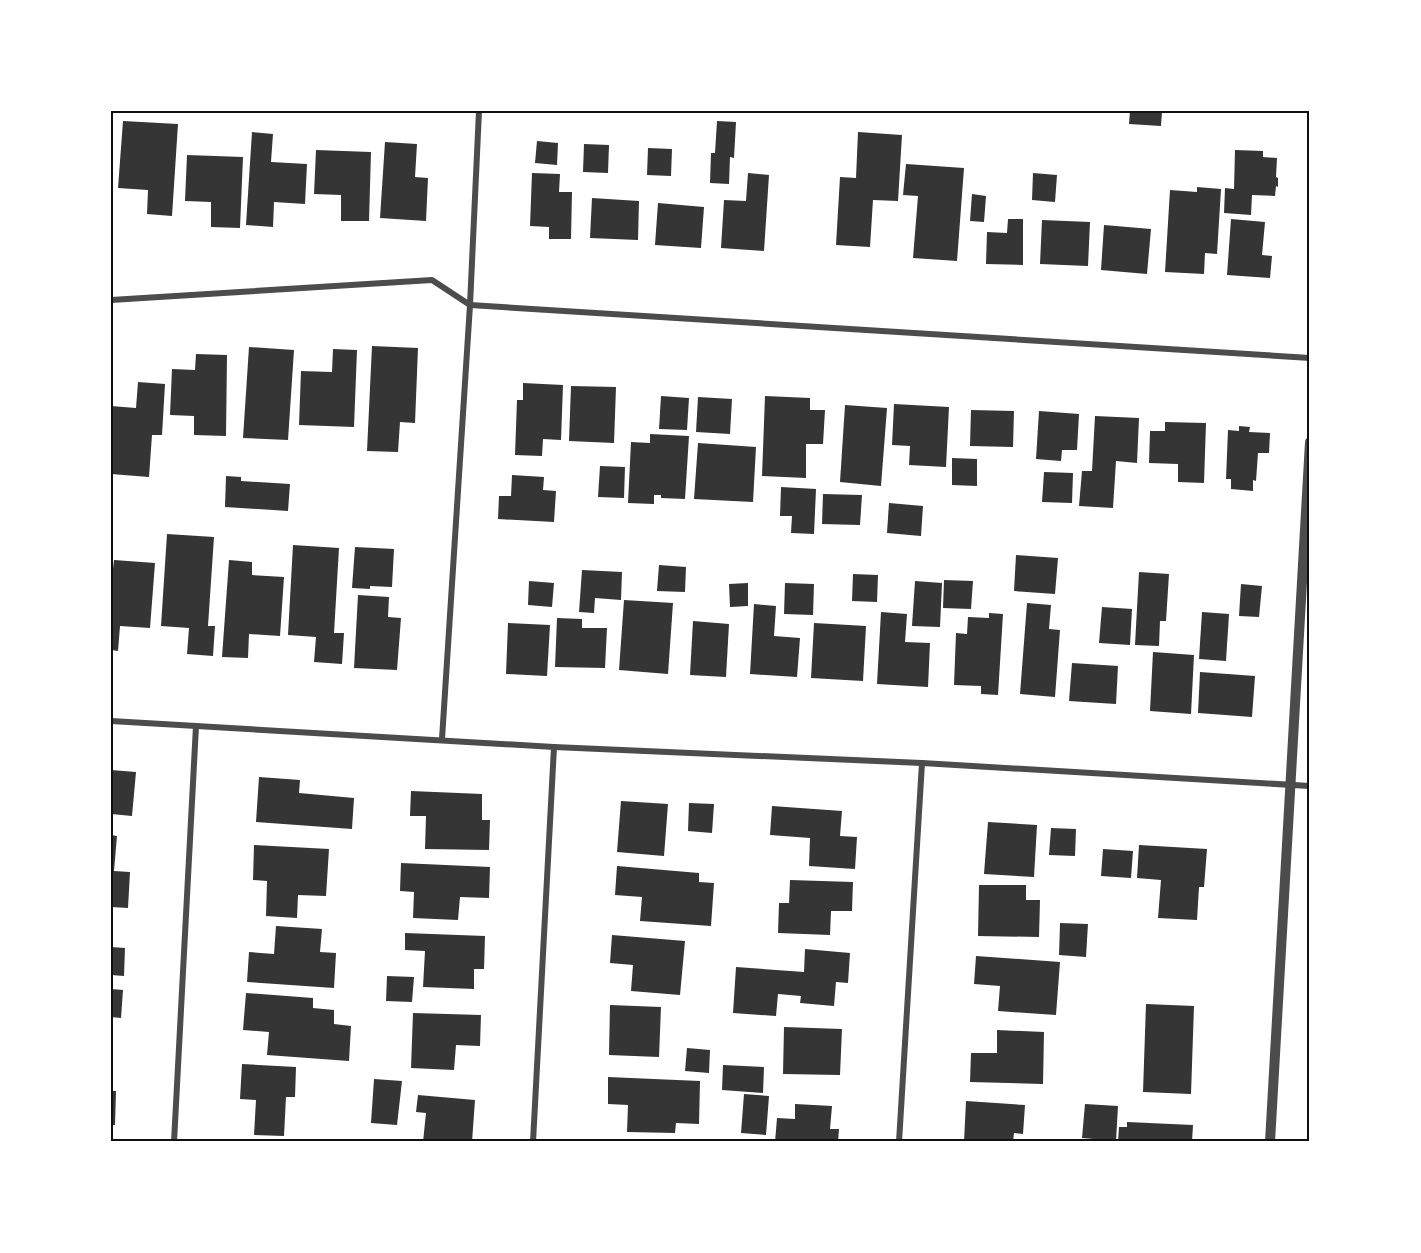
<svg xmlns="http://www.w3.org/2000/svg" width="1421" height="1253" viewBox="0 0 1421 1253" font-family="'PT Sans Narrow',sans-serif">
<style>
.building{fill:#353535}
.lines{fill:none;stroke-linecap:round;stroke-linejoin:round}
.minor{stroke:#4c4c4c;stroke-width:6}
.tertiary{stroke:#4c4c4c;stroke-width:10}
.neatline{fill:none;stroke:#111;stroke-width:2}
</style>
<rect width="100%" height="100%" fill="#fff"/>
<g class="building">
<polygon points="1130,111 1162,111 1161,126 1129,124"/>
<polygon points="123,121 178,124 172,216 147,214 148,190 118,188"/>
<polygon points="717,121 736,122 734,158 730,157 729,184 710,183 711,153 715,153"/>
<polygon points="252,132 273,134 271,162 307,164 305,204 274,202 273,227 246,225"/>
<polygon points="858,132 902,135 898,201 873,200 870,247 836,245 840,177 856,178"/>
<polygon points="537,141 558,143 557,165 535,163"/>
<polygon points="385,142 417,144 415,177 428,178 426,221 380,218"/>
<polygon points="584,144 609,145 608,173 583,172"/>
<polygon points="648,148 672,149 671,176 647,175"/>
<polygon points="316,150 371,152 369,221 341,221 341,195 314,194"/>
<polygon points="1235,150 1263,151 1263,157 1277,158 1276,177 1278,178 1278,187 1276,186 1275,196 1252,195 1251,215 1224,213 1225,188 1234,189"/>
<polygon points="187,155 243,157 240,228 211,227 211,202 185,201"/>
<polygon points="906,164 964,168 957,261 913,258 918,196 903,195"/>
<polygon points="532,173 560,174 559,192 572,192 571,239 549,239 549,227 530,226"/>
<polygon points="748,173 769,175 764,251 721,248 724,200 746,201"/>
<polygon points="1033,173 1057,175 1055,202 1032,200"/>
<polygon points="1197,187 1221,189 1217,254 1205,253 1204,274 1165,272 1170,190 1197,192"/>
<polygon points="972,194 986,196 984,222 970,221"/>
<polygon points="592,198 639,201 638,240 590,238"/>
<polygon points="658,203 704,207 701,248 655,245"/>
<polygon points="1008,219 1023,219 1023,265 986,264 987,232 1007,233"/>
<polygon points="1231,219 1265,222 1262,255 1272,256 1270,278 1227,275"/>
<polygon points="1042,220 1090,222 1088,266 1040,264"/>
<polygon points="1104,225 1151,229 1147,274 1101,270"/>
<polygon points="372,346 418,348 415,423 400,422 398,452 367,451"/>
<polygon points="249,347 294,350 288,440 243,438"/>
<polygon points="333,349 357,350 354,427 299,425 301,371 332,372"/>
<polygon points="196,354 227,355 226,436 194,435 194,416 170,415 172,369 195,370"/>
<polygon points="138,382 165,384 162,435 152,435 149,477 111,474 111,406 136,408"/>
<polygon points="523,383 563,385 561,440 543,439 542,456 515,455 517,400 523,400"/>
<polygon points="571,386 616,387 614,443 569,441"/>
<polygon points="661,396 689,398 687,430 659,429"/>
<polygon points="765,396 810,398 810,410 825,410 823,444 806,444 806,478 762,476"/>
<polygon points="698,397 732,399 730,434 696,432"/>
<polygon points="894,404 949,407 946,467 909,465 910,446 892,445"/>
<polygon points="845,405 887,408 881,486 840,482"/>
<polygon points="971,410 1014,411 1013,447 970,446"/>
<polygon points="1039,411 1079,414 1077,450 1062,450 1061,461 1036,459"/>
<polygon points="1095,416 1139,418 1137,463 1116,461 1113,508 1079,506 1082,471 1092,471"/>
<polygon points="1165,422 1206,423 1204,483 1178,482 1178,464 1149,463 1150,431 1165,431"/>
<polygon points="1239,426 1250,427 1249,432 1270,433 1269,453 1258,453 1256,481 1253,480 1253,491 1231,489 1231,479 1226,479 1228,430 1239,431"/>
<polygon points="650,434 689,436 685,499 661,498 661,495 654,495 654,504 628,503 631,442 650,443"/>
<polygon points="698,443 756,447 753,502 694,499"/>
<polygon points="952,458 977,459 977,486 952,485"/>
<polygon points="600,466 625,467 624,498 598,497"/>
<polygon points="1044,472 1073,473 1072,503 1042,502"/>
<polygon points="512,475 544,477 543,490 556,491 554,522 498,519 499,496 511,496"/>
<polygon points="226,476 241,477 241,481 290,484 288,511 225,507"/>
<polygon points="781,487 816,489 814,534 791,533 792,516 780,516"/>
<polygon points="823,494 862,495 860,525 822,524"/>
<polygon points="889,503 923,506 921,536 887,533"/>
<polygon points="167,534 214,537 208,626 215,626 213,656 187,654 189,628 161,626"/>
<polygon points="293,545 339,548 334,633 344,633 342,664 314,662 316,637 288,635"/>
<polygon points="355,547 394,549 392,587 370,586 370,589 352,588"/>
<polygon points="1016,555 1058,558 1055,594 1014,591"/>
<polygon points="114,560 155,563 150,628 120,626 118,651 111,650 111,587"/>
<polygon points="229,560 252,562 252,575 284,577 280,636 249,634 248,658 222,657"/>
<polygon points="659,565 686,567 685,592 657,591"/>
<polygon points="582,570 622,572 621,600 595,598 594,613 579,612"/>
<polygon points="1139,572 1169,574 1166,621 1160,621 1159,646 1135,645"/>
<polygon points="853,574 878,575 877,602 852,601"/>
<polygon points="944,580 973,581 971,609 943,608"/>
<polygon points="529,581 554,583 552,607 528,605"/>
<polygon points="915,581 942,583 940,627 912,626"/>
<polygon points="748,583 748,606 730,607 729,584"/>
<polygon points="785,583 814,584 813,615 784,614"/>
<polygon points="1241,584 1262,586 1259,617 1239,616"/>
<polygon points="358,595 389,597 388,617 401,618 397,670 354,668"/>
<polygon points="624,600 673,603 668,674 619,670"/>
<polygon points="1027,603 1051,605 1049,629 1060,630 1055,697 1020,694"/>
<polygon points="754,604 776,606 774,636 800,638 797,677 750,674"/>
<polygon points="1102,607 1132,609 1130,645 1099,643"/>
<polygon points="881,612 907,614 905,642 930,643 928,687 877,684"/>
<polygon points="1202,612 1229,614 1226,661 1199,659"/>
<polygon points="989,613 1003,614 998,695 981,694 981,686 954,685 956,633 967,634 968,617 989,618"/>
<polygon points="557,618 582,619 582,628 607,628 605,668 555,667"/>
<polygon points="693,621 729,624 726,677 690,675"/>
<polygon points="508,623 550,625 547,676 506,674"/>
<polygon points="814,623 866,626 863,681 811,678"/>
<polygon points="1153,652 1194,655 1191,714 1150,711"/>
<polygon points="1072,663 1118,666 1116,704 1069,701"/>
<polygon points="1200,672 1255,676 1252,717 1198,713"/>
<polygon points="111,770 136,772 132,816 111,814"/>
<polygon points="259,777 300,780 299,793 354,798 352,829 256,822"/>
<polygon points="411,791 482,794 482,820 490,820 489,850 425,849 426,816 410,816"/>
<polygon points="621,801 668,804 664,856 617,852"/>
<polygon points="689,803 714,804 712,833 688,831"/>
<polygon points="772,806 842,811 840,836 857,837 855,869 809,866 810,838 770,835"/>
<polygon points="988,822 1037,825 1034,877 984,874"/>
<polygon points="1051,828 1076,829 1075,856 1049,855"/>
<polygon points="111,835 117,836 114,871 130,872 128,908 111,907"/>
<polygon points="254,845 329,849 326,896 298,895 297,918 266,916 267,881 253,880"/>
<polygon points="1139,845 1207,849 1204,887 1199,887 1197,920 1158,918 1161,880 1137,878"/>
<polygon points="1103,849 1133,851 1131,878 1101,876"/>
<polygon points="401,863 490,867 489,898 460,897 458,920 413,918 414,892 400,891"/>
<polygon points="617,866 699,873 699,882 714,883 711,926 640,921 642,897 615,895"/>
<polygon points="790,880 853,882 852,911 831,911 830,935 778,933 779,903 789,903"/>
<polygon points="979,885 1026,885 1026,900 1040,900 1039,937 978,936"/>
<polygon points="1060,923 1088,924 1086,957 1059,955"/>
<polygon points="276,926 322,929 320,952 336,953 334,988 247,982 249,952 274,954"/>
<polygon points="405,933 485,936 484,969 474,969 474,989 423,987 425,951 405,950"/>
<polygon points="612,935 685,941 680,995 631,991 633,965 610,963"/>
<polygon points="111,947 125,948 124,976 111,975"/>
<polygon points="805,949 850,953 848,983 836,982 834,1006 800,1003 801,996 778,994 776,1016 733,1013 736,967 804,972"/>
<polygon points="976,956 1060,962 1056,1015 998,1011 1000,986 974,984"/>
<polygon points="387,976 414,977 412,1002 386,1001"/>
<polygon points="111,989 123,990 121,1018 111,1017"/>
<polygon points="246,993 313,998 313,1008 334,1010 334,1024 351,1026 349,1061 267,1055 269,1032 243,1030"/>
<polygon points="1146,1004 1194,1006 1191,1094 1143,1092"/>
<polygon points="610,1005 661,1007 659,1057 609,1055"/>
<polygon points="413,1013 481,1015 480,1046 456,1045 454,1070 411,1068"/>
<polygon points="784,1027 842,1029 840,1075 783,1074"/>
<polygon points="997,1030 1044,1032 1043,1084 970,1082 971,1053 997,1053"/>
<polygon points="687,1048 710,1050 709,1073 685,1071"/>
<polygon points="242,1064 296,1067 295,1097 286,1097 284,1136 254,1135 256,1100 240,1099"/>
<polygon points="723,1065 764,1067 763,1093 722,1090"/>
<polygon points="608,1077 700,1081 699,1124 676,1123 675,1133 627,1132 628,1105 608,1104"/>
<polygon points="374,1079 402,1081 397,1125 371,1123"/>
<polygon points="111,1091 116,1091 115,1125 111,1125"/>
<polygon points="744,1094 769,1096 766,1135 741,1133"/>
<polygon points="418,1095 475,1100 472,1142 423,1142 426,1113 416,1112"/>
<polygon points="966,1101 1025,1105 1023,1134 1014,1133 1013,1142 964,1142"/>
<polygon points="795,1104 832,1106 830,1129 839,1129 838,1142 775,1142 777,1118 795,1119"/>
<polygon points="1085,1104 1118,1106 1116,1141 1082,1138"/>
<polygon points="1127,1122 1193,1125 1192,1142 1118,1142 1119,1127 1127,1127"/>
</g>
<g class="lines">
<g class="minor">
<polyline points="111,300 432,280 470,305 1310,358"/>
<polyline points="111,721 554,747 922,763 1310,786"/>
<polyline points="442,739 470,305 479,111"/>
<polyline points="174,1142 196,726"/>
<polyline points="533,1142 554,747"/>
<polyline points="899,1142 922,763"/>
</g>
<polyline class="tertiary" points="1270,1142 1310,442"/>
</g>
<rect width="1421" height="1253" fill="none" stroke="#ffffff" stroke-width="225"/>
<rect x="112" y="112" width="1196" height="1028" class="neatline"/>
</svg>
